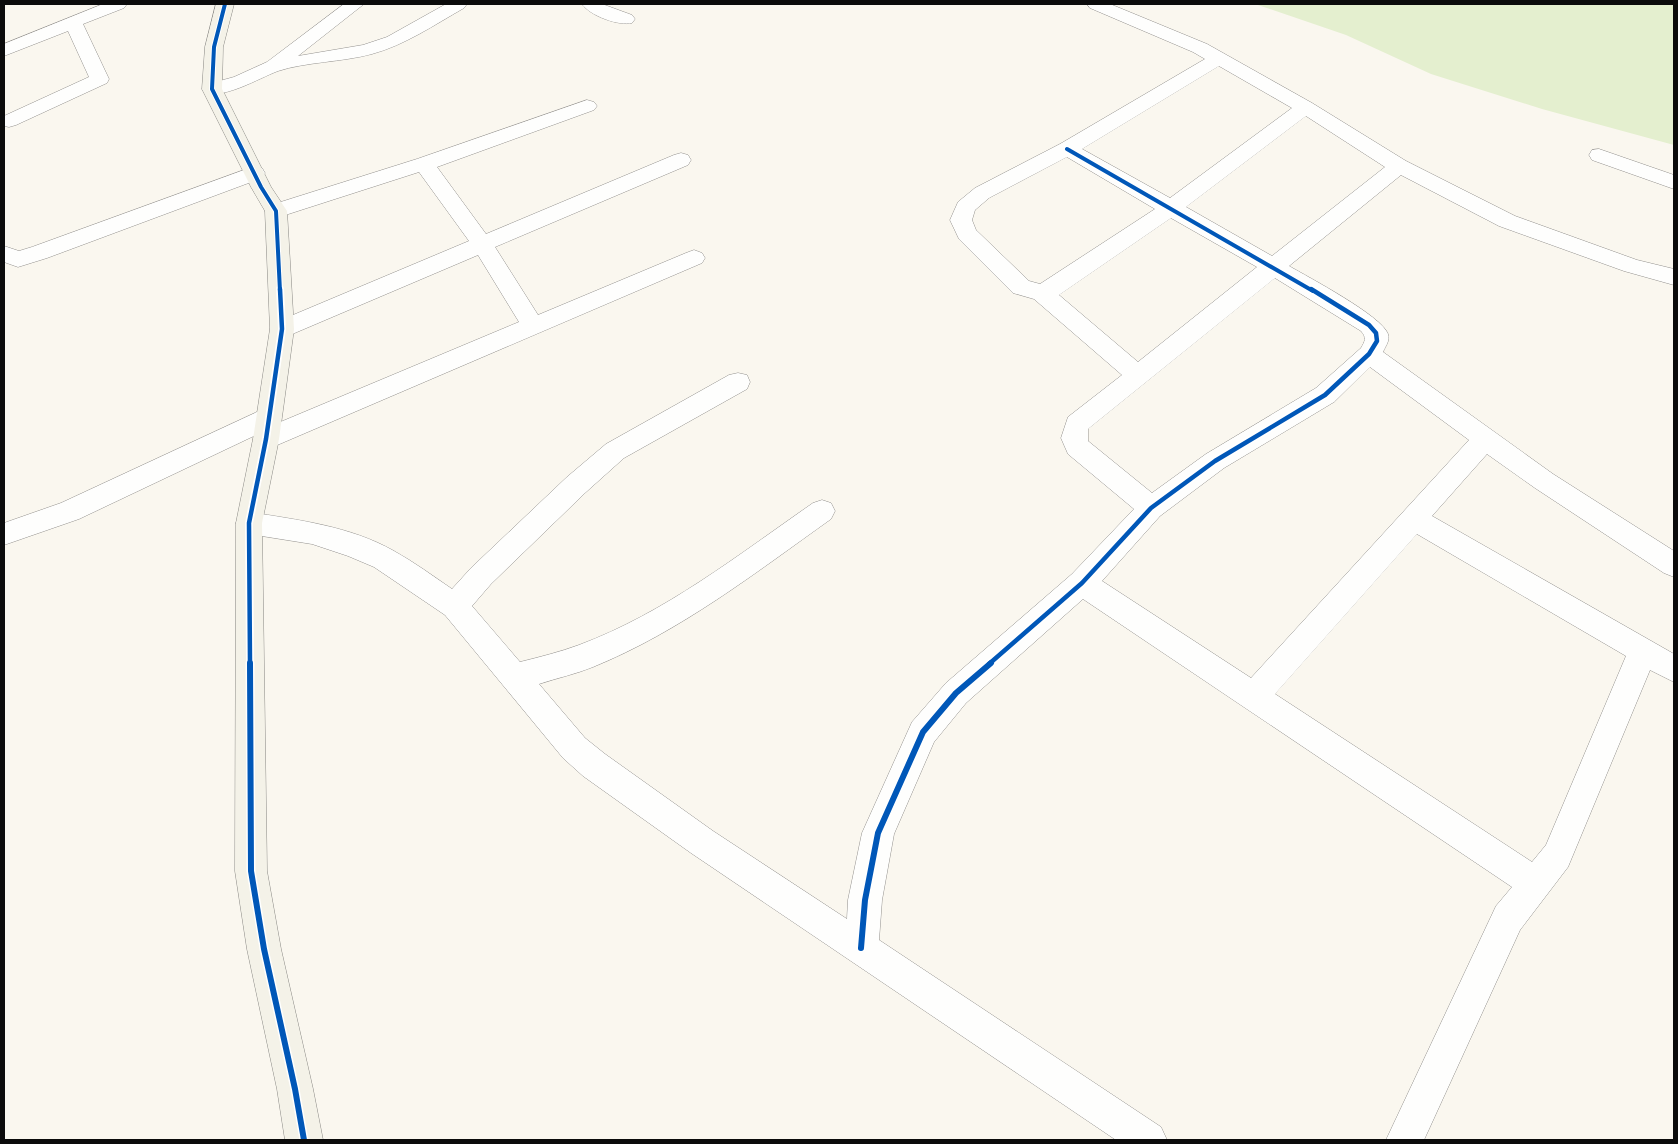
<svg xmlns="http://www.w3.org/2000/svg" width="1678" height="1144" viewBox="0 0 1678 1144" font-family="Georgia,serif">
<style>
.green{fill:#e4efcf}
.lines{fill:none;stroke-linecap:round;stroke-linejoin:round}
.street-casing{stroke:#93918e;stroke-width:1}
.secondary-casing{stroke:#898884;stroke-width:1}
.street{fill:#fefefd;fill-rule:evenodd}
.secondary{fill:#f4f2e8;fill-rule:evenodd}
.cycleway-far2-casing{stroke:#fff;stroke-width:6}
.cycleway-far1-casing{stroke:#fff;stroke-width:8}
.cycleway-casing{stroke:#fff;stroke-width:9}
.cycleway-far2{stroke:#0057b8;stroke-width:4}
.cycleway-far1{stroke:#0057b8;stroke-width:4.5}
.cycleway{stroke:#0057b8;stroke-width:6}
</style>
<rect width="100%" height="100%" fill="#faf7ef"/>
<polygon class="green" points="1255,4 1674,4 1674,145 1542,109 1431,74 1346,35"/>
<g class="lines">
<g class="street-casing">
<g id="street">
<polygon points="103,4 127,4 124,8 83,24 109,79 107,83 16,125 9,127 4,126 4,116 89,77 68,31 4,56 4,44"/>
<path d="M344,4H364L298,56L363,45L387,37L446,4H467L464,8C434,25 405,45 372,54C343,62 305,62 278,71C257,79 227,98 205,93L202,89L205,85L234,77L267,62Z"/>
<path d="M582,4H602L632,15L635,19L632,23C619,26 590,16 582,4Z"/>
<path d="M1087,4H1110L1207,44L1312,103L1406,161L1515,216L1637,260L1674,269V285L1624,271L1499,226L1401,175L1289,266C1308,277 1382,316 1388,334C1390,341 1386,345 1383,352L1553,474L1674,551V577L1664,573L1535,488L1487,454L1432,516L1674,654V682L1650,670L1568,867L1520,930L1424,1140H1386L1496,906L1512,887L1083,599L966,703L934,742L894,834L882,900L879,940L1161,1127L1167,1140H1116L691,853L583,776L563,758L445,615L374,567L348,556L312,544L249,534L240,531L236,523L240,515L249,512C298,520 350,526 394,551C414,562 433,576 452,589L471,568L567,477L606,444L729,375L738,373L747,375L750,382L747,389L624,458L585,493L491,584L472,606L520,662C540,657 560,652 579,645C665,613 738,555 813,503L822,500L831,503L835,511L831,519C755,573 681,631 593,667C576,674 557,678 539,684L585,738L605,754L713,831L847,919L848,900L862,833L912,722L946,683L1072,574L1134,509L1068,454L1061,438L1068,417L1122,375L1034,299L1013,293L959,239L950,220L958,202L975,188L1060,144L1205,59L1193,52L1090,8ZM1219,66L1292,108L1170,198L1082,149ZM1306,116L1385,167L1272,256L1186,207ZM1067,157L1155,209L1040,284L1029,281L976,230L972,220L975,210L989,198ZM1171,218L1257,267L1138,362L1059,295ZM1275,278L1361,331C1367,338 1365,341 1361,348L1316,388L1206,454L1152,493L1088,441V429ZM1370,367L1469,440L1251,678L1102,581L1160,516L1224,468L1334,402ZM1417,534L1626,656L1546,845L1532,862L1275,694Z"/>
<polygon points="587,100 594,102 597,106 594,110 437,167 486,234 674,155 681,153 688,155 691,160 688,165 495,247 538,315 686,253 694,250 702,253 705,258 702,263 275,446 266,449 257,446 253,439 256,435 79,519 4,545 4,523 61,503 259,411 268,408 277,411 280,418 278,423 519,322 478,255 290,335 282,338 274,335 270,329 274,323 469,241 419,172 276,218 268,216 265,211 268,206 417,159"/>
<polygon points="1599,149 1674,175 1674,189 1592,160 1589,155 1592,150"/>
<polygon points="255,166 262,168 265,173 262,178 47,258 18,267 4,262 4,246 19,251 32,247"/>
</g>
</g>
<g class="secondary-casing">
<polygon id="secondary" points="216,4 234,4 223,47 222,89 271,187 287,211 294,329 279,439 262,523 267,871 281,949 313,1089 323,1140 285,1140 277,1089 247,949 235,871 236,523 253,439 270,329 265,211 251,187 202,89 205,47"/>
</g>
<use href="#street" class="street"/>
<use href="#secondary" class="secondary"/>
<g class="cycleway-far2-casing">
<g id="cycleway-far2">
<polyline points="225,4 214,47 212,89 261,187 276,211 280,291"/>
<polyline points="1067,149 1313,291"/>
</g>
</g>
<g class="cycleway-far1-casing">
<g id="cycleway-far1">
<polyline points="250,664 249,523 266,439 282,329 280,289"/>
<polyline points="989,664 1082,583 1151,508 1215,461 1325,395 1369,354 1377,341 1376,333 1369,325 1311,289"/>
</g>
</g>
<g class="cycleway-casing">
<g id="cycleway">
<polyline points="250,663 251,871 264,949 295,1089 304,1140"/>
<polyline points="861,948 865,900 878,833 923,732 956,693 991,663"/>
</g>
</g>
<use href="#cycleway-far2" class="cycleway-far2"/>
<use href="#cycleway-far1" class="cycleway-far1"/>
<use href="#cycleway" class="cycleway"/>
</g>
<rect width="1678" height="1144" fill="none" stroke="#0b0b0b" stroke-width="10"/>
</svg>
